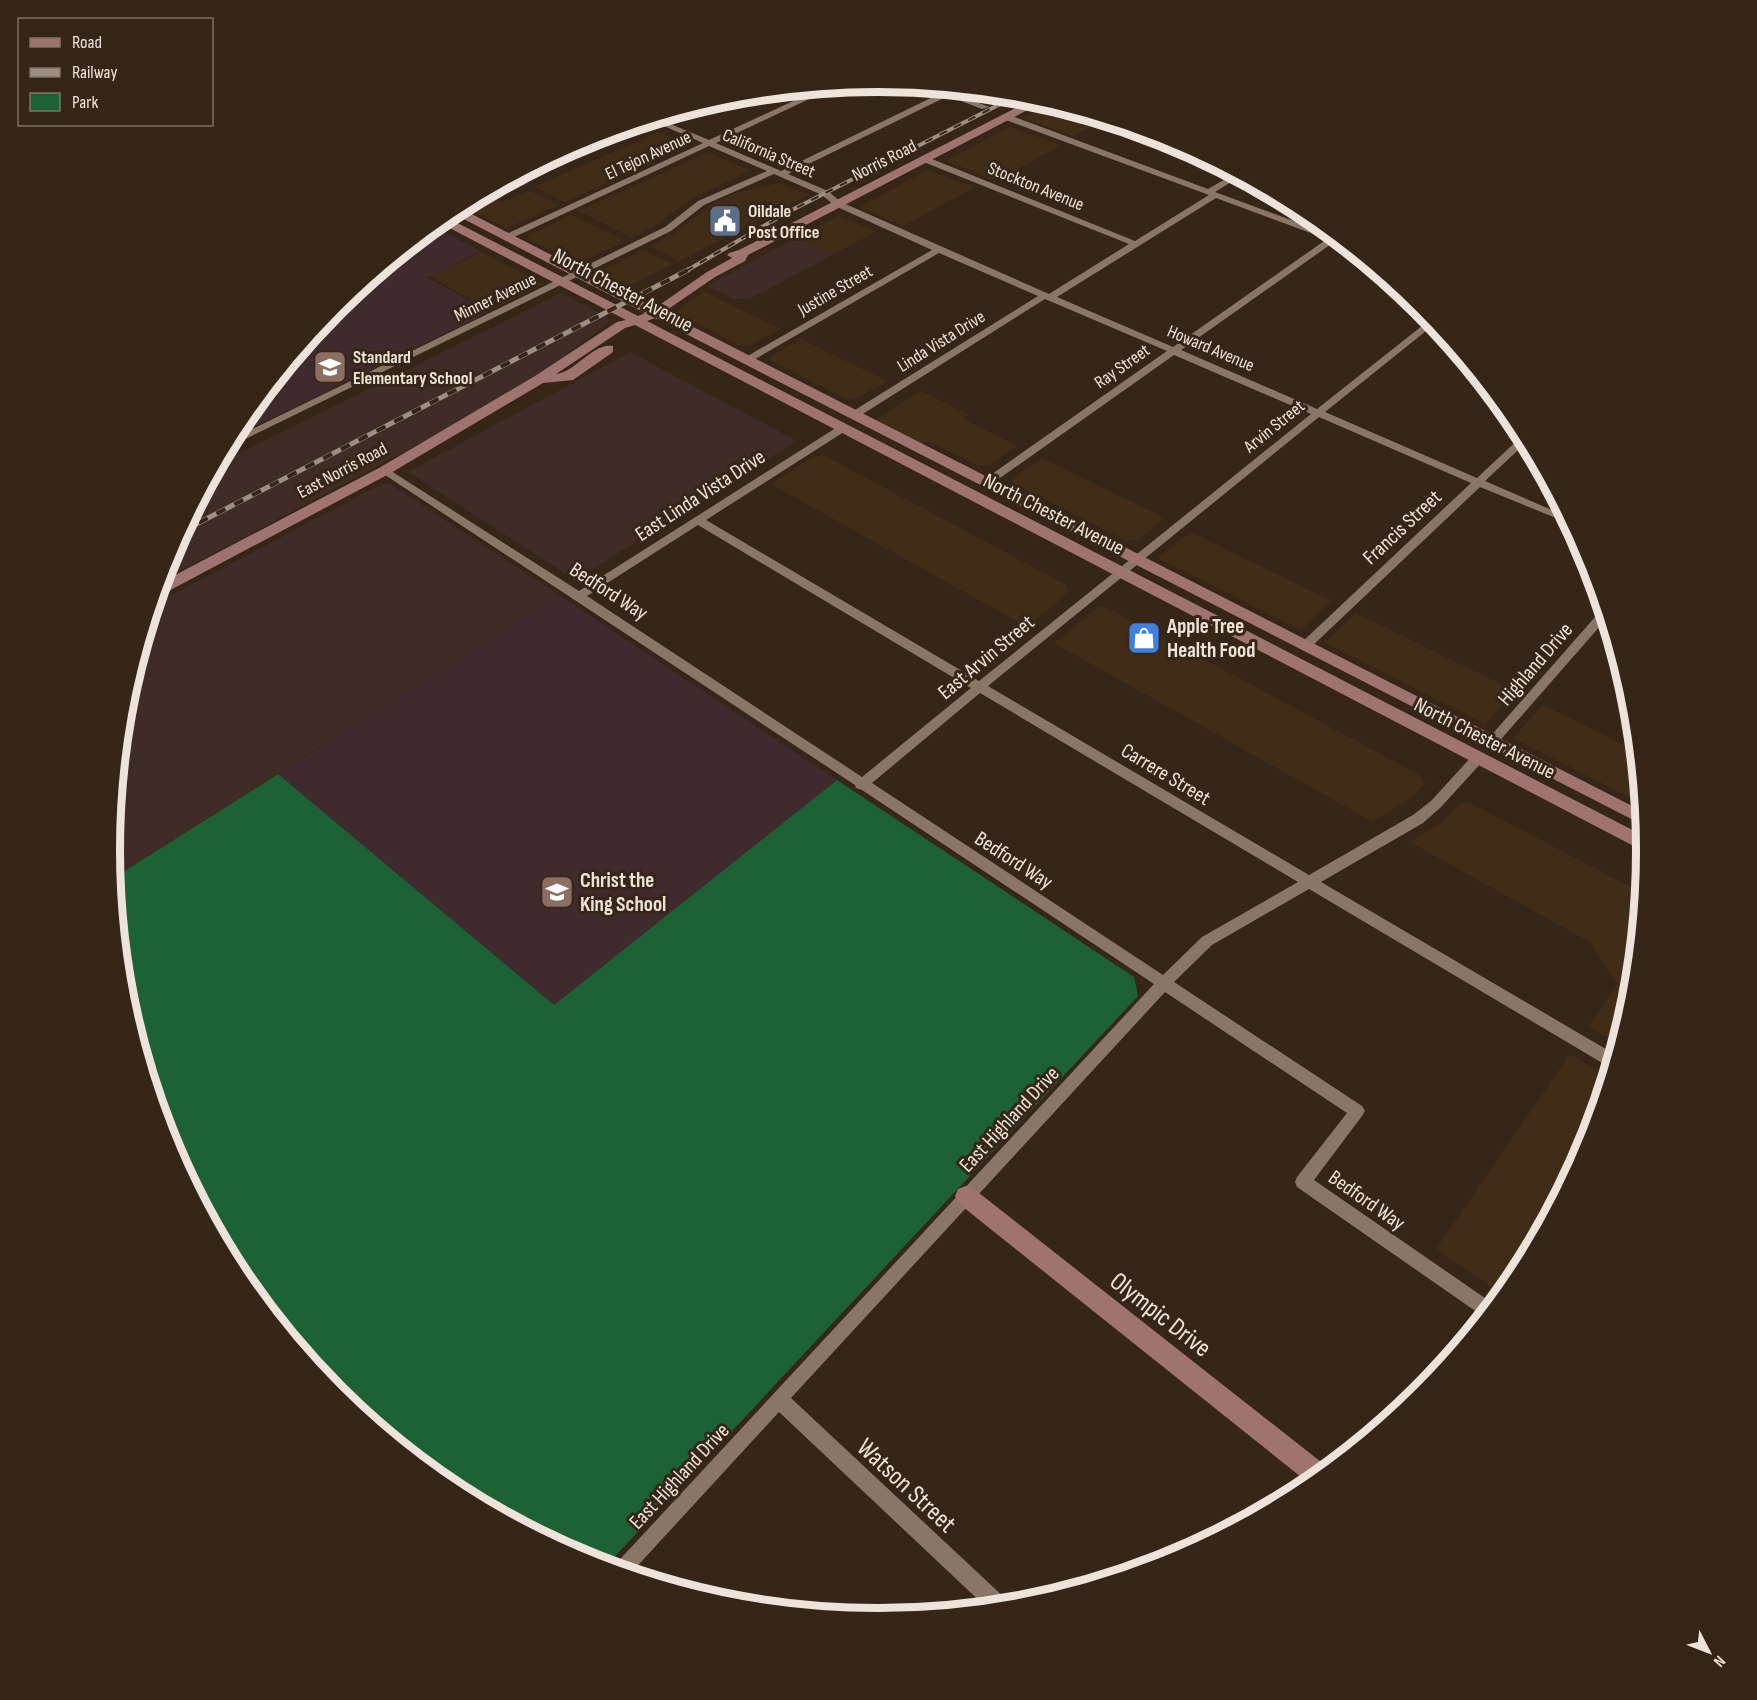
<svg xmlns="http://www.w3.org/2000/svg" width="1757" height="1700" viewBox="0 0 1757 1700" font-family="'Sofia Sans Condensed',sans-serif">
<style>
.built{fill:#412c18}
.industrial{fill:#3f2c26}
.education{fill:#3f2b2d}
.green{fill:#1d6234}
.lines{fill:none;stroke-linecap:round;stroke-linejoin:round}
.street{fill:#8a7666;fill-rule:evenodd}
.secondary{fill:#9f736f;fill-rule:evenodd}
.rail-far1-casing{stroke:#9c8f84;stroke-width:4}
.rail-casing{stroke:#9c8f84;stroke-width:5}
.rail-far1{stroke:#362618;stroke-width:2;stroke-dasharray:8;stroke-linecap:butt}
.rail{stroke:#362618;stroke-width:4;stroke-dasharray:10;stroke-linecap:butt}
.wall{fill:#652e5f}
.shaded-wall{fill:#52264e}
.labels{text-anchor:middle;stroke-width:6;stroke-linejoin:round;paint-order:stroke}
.far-street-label{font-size:18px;fill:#eee3da;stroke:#362618}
.far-poi-label{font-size:18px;font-weight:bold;fill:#eee3da;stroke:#362618;text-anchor:start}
.street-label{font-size:21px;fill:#eee3da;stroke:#362618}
.poi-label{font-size:21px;font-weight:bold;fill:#eee3da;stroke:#362618;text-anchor:start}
.near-street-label{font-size:26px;fill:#eee3da;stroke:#362618}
.rim{fill:none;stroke:#eee3da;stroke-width:8}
</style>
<rect width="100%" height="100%" fill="#362618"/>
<g class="built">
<polygon points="1052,103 1106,119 1074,136 1023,118"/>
<polygon points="1009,127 1062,145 996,181 947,161"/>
<polygon points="659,132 688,145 565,202 534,187"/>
<polygon points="707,153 751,170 690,200 653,227 633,238 578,211"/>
<polygon points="927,170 975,187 903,226 860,207"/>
<polygon points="779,183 809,195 679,261 650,246 673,234 713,204 733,194"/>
<polygon points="530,191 559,205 507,228 460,206 483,194 502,202"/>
<polygon points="571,215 626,241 578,264 525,237"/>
<polygon points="838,216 877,231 834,254 797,237"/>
<polygon points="643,250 673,264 624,289 594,274"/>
<polygon points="481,252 544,284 491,310 429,276"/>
<polygon points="703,291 780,329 751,345 741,346 676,312"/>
<polygon points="801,339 887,381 858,398 848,400 770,360 770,357"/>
<polygon points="921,391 968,414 963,419 1017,446 990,465 979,466 928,441 919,446 872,422"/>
<polygon points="823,455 1065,584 1069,592 1027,627 771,484 813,457"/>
<polygon points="1042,458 1165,518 1138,540 1126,541 1013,483 1012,479"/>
<polygon points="1191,532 1332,601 1301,630 1158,558"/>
<polygon points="1099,607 1106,607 1418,774 1425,784 1413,797 1373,822 1054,643"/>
<polygon points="1356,613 1515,691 1485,724 1325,643"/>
<polygon points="1543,705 1638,752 1643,804 1513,738"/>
<polygon points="1468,802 1631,887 1642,901 1633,1000 1619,1044 1588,1027 1617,984 1590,942 1410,842 1441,823 1461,803"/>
<polygon points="1570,1054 1609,1078 1589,1145 1518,1278 1503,1295 1436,1249"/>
</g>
<g class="industrial">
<polygon points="797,237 834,254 750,299 734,299 707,286"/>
<polygon points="561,293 608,317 609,322 518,391 160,582 168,555 216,465"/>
<polygon points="630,352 797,441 575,580 408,472"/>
<polygon points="389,483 559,595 112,879 110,850 124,700 153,605 381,484"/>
</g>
<g class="education">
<polygon points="432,226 480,251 427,277 489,312 231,438 239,422 335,306"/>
<polygon points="559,595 837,780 554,1005 278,774"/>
</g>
<polygon class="green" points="278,774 554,1005 837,780 1134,977 1138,996 605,1567 584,1560 451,1489 335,1394 239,1277 168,1144 124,1000 112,879"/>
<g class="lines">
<g class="street">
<path d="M839,85L716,143L781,171L941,93L926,86L947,90L960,89L954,93L989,107L982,109L948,96L788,174L828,191L841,202L1049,294L1129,244L921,161V157H927L1135,241L1209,195L1003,119V115H1009L1208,189L1236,173L1241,176L1215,192L1332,235L1334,234L1348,245L1334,242L1181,350L1317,409L1432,318L1436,323L1325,412L1477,478L1524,434L1528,441L1485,481L1568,517L1573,525L1480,487L1309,649H1301L1299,646L1301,643L1471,483L1319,417L988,686L1309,875L1413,815L1431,801L1473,755H1483L1484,758L1483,761L1441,807L1423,823L1321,882L1616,1055L1612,1068L1609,1067L1309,889L1212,945L1174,982L1362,1106L1365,1111L1362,1116L1314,1180L1495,1305L1484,1317L1297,1187L1295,1182L1297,1177L1347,1113L1165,992L791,1398L1007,1600L1009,1606L987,1608L779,1412L630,1574L611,1569L1154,984L862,790L856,788L855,785L379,471L380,469H388L579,591L839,426H847V430L706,520L979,681L1311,414L1174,355L990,485H982V481L1167,351L1045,299L858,417H850V413L1038,296L939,253L750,362H744V358L932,250L835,206L822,195L774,174L704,205L671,231L225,449L230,440L665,227L698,201L767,171L709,146L510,239H504V235L703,143L650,120L656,118L709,140L826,86ZM1216,198L1327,239L1173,347L1057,297ZM698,525L971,688L862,777L587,596ZM980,693L1298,882L1202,937L1163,975L872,783Z"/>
<polygon points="1605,608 1608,617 1496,745 1488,745 1486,742 1488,739 1602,609"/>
</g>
<g class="secondary">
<path d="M1035,98L1045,101L748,255L745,261L715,277L664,312L1644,812L1645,826L655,318L647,321L1646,837L1647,853L635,325L625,328L556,374C576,372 593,342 613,346V352L573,380L543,383L389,474L163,594L156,595L160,583L379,468L535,376L617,322L626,320L438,222L444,216L638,316L645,313L450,212L458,207L655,308L707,272L732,258L727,255L729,253L739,250Z"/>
<polygon points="966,1186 974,1189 1330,1469 1311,1485 958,1203 955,1196 958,1189"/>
</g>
<g class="rail-far1-casing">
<polyline id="rail-far1" points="686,271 788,212 1018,95"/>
</g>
<g class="rail-casing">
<polyline id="rail" points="181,532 688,270"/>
</g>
<use href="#rail-far1" class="rail-far1"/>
<use href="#rail" class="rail"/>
</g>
<polygon class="wall" points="524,172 527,184 502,195 491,189"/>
<polygon class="shaded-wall" points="524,172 527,184 502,195 499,185"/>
<defs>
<g id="civic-square" transform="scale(1.725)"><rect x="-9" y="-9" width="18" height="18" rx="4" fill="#5c6f8a" stroke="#362618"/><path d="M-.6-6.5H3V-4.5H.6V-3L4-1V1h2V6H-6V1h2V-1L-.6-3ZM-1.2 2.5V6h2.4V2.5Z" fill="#fff"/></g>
<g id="school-square" transform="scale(1.725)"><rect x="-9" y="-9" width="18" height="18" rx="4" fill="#8d6e63" stroke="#362618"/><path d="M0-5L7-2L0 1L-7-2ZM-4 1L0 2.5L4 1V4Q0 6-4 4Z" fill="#fff"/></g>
<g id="shop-square" transform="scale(1.725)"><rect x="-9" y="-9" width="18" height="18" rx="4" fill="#3f7fe0" stroke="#362618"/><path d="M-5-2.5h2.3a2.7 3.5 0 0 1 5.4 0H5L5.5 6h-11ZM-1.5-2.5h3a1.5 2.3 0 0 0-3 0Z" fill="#fff"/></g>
</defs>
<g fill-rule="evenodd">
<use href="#civic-square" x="725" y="221"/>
<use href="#school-square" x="330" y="367"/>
<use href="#shop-square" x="1144" y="638"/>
<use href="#school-square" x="557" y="892"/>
</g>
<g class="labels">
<g class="far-street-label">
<text transform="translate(769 153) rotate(23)" y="6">California Street</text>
<text transform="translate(648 155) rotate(-25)" y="6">El Tejon Avenue</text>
<text transform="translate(884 160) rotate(-27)" y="6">Norris Road</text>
<text transform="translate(1036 186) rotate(22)" y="6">Stockton Avenue</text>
<text transform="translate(835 290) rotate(-30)" y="6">Justine Street</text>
<text transform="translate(495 297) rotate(-26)" y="6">Minner Avenue</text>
<text transform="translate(941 341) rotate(-32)" y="6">Linda Vista Drive</text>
<text transform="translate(1211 348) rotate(23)" y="6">Howard Avenue</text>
<text transform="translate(1122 366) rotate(-35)" y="6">Ray Street</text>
<text transform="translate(1274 426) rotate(-39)" y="6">Arvin Street</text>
<text transform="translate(342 470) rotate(-28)" y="6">East Norris Road</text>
</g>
<g class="far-poi-label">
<text x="748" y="217">Oildale<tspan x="748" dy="21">Post Office</tspan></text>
<text x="353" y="363">Standard<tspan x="353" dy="21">Elementary School</tspan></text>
</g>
<g class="street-label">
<text transform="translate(623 290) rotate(28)" y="7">North Chester Avenue</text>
<text transform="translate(700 495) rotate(-33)" y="7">East Linda Vista Drive</text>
<text transform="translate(1054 514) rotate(27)" y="7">North Chester Avenue</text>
<text transform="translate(1402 527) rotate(-43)" y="7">Francis Street</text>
<text transform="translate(609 591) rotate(33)" y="7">Bedford Way</text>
<text transform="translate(986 657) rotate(-40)" y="7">East Arvin Street</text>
<text transform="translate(1535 664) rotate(-49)" y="7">Highland Drive</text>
<text transform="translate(1485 738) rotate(27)" y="7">North Chester Avenue</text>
<text transform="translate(1166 774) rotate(31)" y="7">Carrere Street</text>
<text transform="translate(1014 860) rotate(33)" y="7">Bedford Way</text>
<text transform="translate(1009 1119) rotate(-47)" y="7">East Highland Drive</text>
<text transform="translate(1367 1200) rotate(35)" y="7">Bedford Way</text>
<text transform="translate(679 1476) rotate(-47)" y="7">East Highland Drive</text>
</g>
<g class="poi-label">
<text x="1167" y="633">Apple Tree<tspan x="1167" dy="24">Health Food</tspan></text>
<text x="580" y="887">Christ the<tspan x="580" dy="24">King School</tspan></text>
</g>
<g class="near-street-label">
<text transform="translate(1161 1314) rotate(38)" y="9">Olympic Drive</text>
<text transform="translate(907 1485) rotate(43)" y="9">Watson Street</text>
</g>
</g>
<path d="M0 0H1757V1700H0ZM120 850a758 758 0 1 1 1516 0a758 758 0 1 1-1516 0Z" fill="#362618" fill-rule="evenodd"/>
<path class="rim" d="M120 850a758 758 0 1 1 1516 0a758 758 0 1 1-1516 0Z"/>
<rect x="18" y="18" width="195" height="108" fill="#362618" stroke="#807266" stroke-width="1.5"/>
<rect x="30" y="38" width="30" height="9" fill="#9f736f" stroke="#807266" stroke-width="1.5"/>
<text x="72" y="48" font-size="18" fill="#eee3da">Road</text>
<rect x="30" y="68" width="30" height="9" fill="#9c8f84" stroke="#807266" stroke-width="1.5"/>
<text x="72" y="78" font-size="18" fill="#eee3da">Railway</text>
<rect x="30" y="93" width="30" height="18" fill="#1d6234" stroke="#807266" stroke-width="1.5"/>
<text x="72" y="108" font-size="18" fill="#eee3da">Park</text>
<g transform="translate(1709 1652) rotate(132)" stroke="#362618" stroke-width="4.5" paint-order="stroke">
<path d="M0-4.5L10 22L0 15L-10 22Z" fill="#eee3da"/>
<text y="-9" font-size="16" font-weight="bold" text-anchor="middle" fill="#eee3da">N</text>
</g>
</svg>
